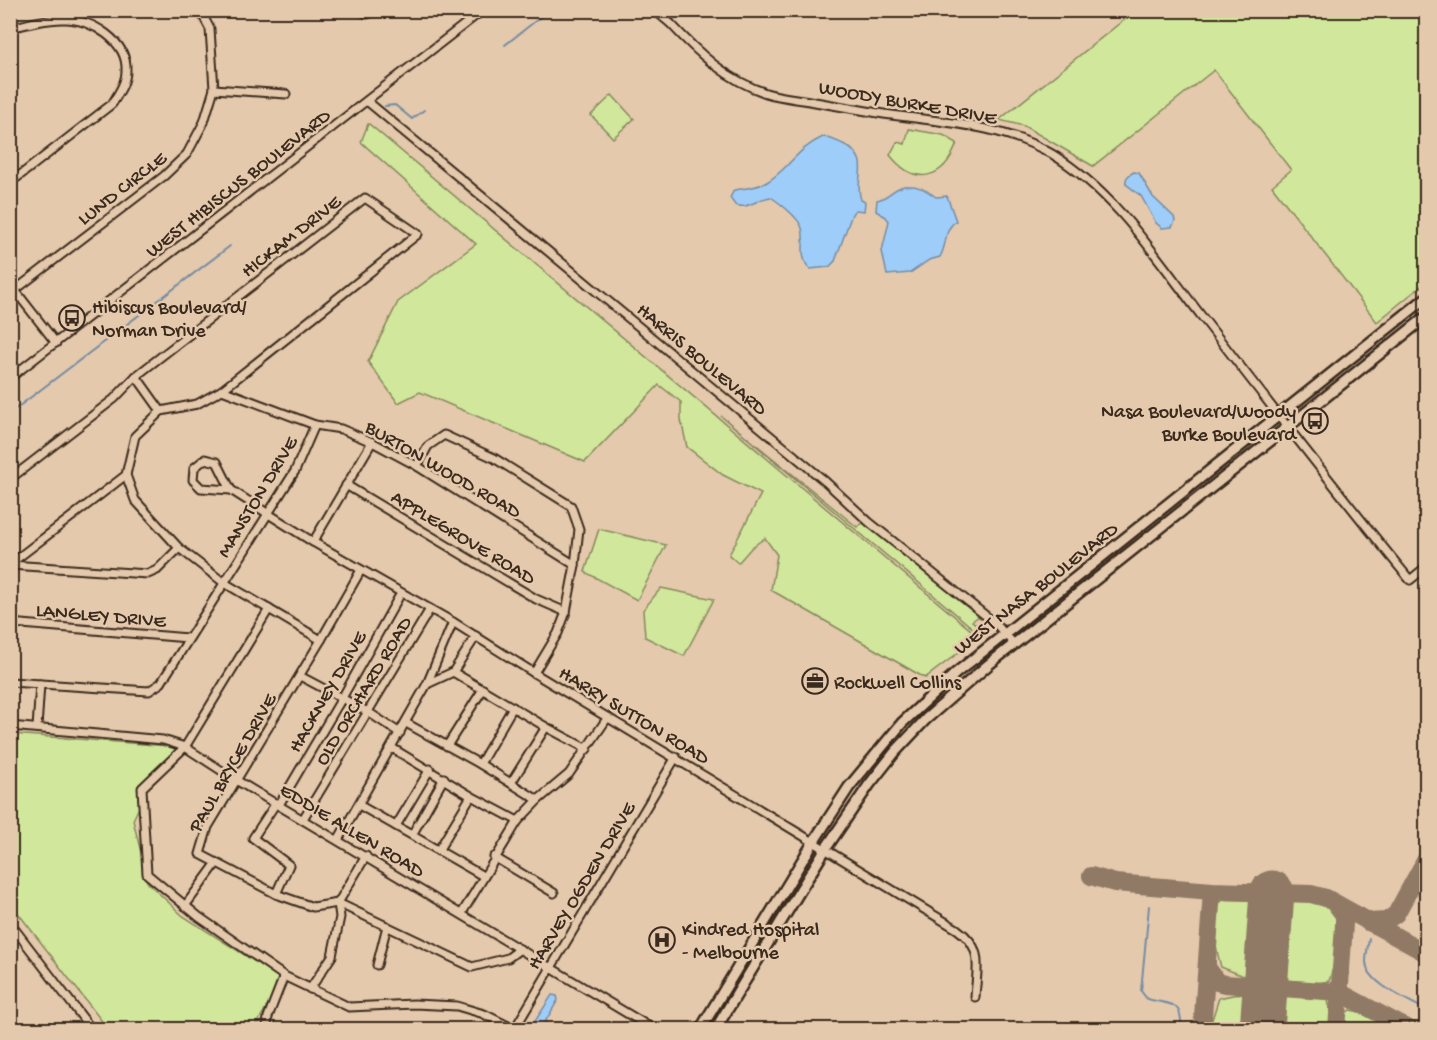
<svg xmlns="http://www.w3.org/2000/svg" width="1437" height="1040" viewBox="0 0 1437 1040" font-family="'Gochi Hand',sans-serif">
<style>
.green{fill:#d1e79c;stroke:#86885d;stroke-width:1.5}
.water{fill:#9ecdfa;stroke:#768ca2;stroke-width:1.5}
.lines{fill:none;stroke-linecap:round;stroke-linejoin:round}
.stream{stroke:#768ca2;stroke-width:2}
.taxiway{stroke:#907a65;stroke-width:18}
.runway{stroke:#907a65;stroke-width:45}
.minor-casing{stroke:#3b2a1e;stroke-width:11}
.major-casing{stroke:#3b2a1e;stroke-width:14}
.minor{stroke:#e4c9ac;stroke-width:7}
.major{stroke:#e4c9ac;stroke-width:9}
.labels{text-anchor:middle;stroke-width:5;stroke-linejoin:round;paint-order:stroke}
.street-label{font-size:20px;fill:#3b2a1e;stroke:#e4c9ac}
.poi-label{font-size:20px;fill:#3b2a1e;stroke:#e4c9ac;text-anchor:start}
</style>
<rect width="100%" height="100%" fill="#e4c9ac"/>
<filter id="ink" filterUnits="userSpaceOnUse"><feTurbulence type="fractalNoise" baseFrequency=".0167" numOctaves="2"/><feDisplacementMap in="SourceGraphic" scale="12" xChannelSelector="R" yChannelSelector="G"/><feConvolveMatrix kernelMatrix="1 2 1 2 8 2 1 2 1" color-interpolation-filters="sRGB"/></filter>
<g filter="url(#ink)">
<g class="green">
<polygon points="1135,11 1426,11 1426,282 1377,322 1272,186 1291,170 1214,70 1093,166 1024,126 999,120"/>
<polygon points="612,95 634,119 613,138 591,115"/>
<polygon points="368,124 369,124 979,637 925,678 771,590 777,555 765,538 752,547 738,563 729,555 761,494 723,475 687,447 681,420 681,402 659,385 585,462 420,392 398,403 368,362 398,302 476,244 361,142"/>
<path d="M909,129L943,135L957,143C944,180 915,187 890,155L897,142L905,144Z"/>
<polygon points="721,416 857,527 863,523 979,616 972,621 986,633 982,636"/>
<polygon points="599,529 666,545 637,600 585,572"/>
<polygon points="661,588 714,599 684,656 645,637 643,610"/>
<polygon points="11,734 169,746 178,749 138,788 139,807 133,820 143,861 143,874 148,883 183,916 279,977 271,999 254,1029 108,1029 11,904"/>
<path d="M1229,897L1249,899L1258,909L1253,976H1243L1221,967C1216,949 1210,919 1220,902Z"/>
<path d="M1295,900C1306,901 1321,901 1331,908C1346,919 1334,966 1329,981C1311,985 1295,984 1277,977L1283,910L1286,905Z"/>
<polygon points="1242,993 1253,994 1251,1029 1209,1029 1219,998"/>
<polygon points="1290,993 1313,995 1328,1000 1331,1016 1331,1029 1273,1029 1276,996"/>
<polygon points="1350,1010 1365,1013 1396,1029 1340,1029 1346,1013"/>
</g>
<g class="water">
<path d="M823,137C831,138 837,141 845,145C873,161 853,178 861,200L865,202L864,211L855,210L852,214L835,261L829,267L810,269C798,256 806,243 802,228C799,218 780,203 771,197C758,198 748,210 735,205L730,198L734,190C745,188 757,188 767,182C789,169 796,149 823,137Z"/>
<path d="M1134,172L1139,173L1153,197L1174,217L1175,221L1172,227L1162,228L1156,223L1141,196L1126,184C1125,178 1128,175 1134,172Z"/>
<path d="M904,186C918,185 925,189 936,197L947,196L956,221C943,230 948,243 940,257L929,260L910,273L887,275L882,251L889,221L886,217L876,211L877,200C888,198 892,189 904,186Z"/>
<polygon points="552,995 557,996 558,1000 541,1029 530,1029"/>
</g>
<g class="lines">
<g class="stream">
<polyline points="505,45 543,15"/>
<polyline points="385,106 395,105 412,119 424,110"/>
<polyline points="10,413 230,246"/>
<path d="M1149,906L1141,991L1147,999C1169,1005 1183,999 1181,1030"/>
<path d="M1369,939C1368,946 1366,955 1366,962C1367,984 1409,1000 1426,1010"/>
</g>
<g class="taxiway">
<polyline points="1091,876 1115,883 1212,891 1311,894 1326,898 1426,953"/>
<polyline points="1335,903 1344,915 1344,924 1337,1030"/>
<polyline points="1368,922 1386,921 1396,914 1426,859"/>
<polyline points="1207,967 1217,982 1225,984 1339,992 1410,1030"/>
<polyline points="1202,1030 1212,891"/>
</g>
<polyline class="runway" points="1262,1030 1272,893"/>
<g class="minor-casing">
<g id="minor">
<polyline points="360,10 367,14 380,10"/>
<path d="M656,10C660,16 666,19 671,24C698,53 727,80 766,93C782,98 800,99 815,102C838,106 861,110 884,114C941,122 1001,124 1052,154C1116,193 1158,260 1203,318C1271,406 1339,494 1410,580L1426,567"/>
<path d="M10,28C28,24 47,18 65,19C91,19 128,41 126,71C126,83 118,94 112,104L10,183"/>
<polyline points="214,89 286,94"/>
<polyline points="367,101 826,482 869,522 996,624 1014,644"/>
<polyline points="10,284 56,343"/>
<polyline points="10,294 164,176 187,154 204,122 214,89 210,29 200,10"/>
<polyline points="136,376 161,411"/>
<polyline points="10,378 483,10"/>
<polyline points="222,390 315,425 341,429 372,442 417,466 575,565"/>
<polyline points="417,466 428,446 444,435 494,458 571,506 579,529 575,565 566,612 558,633 534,673"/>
<polyline points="126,475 135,500 179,548 223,582 321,640"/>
<polyline points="10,479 114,399 136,376 365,198 418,234 222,390 197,404 161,411 135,436 126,475 10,564"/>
<polyline points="346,485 536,599 566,612"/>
<path d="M231,490L201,488L193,480L194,468L205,459L217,462L231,490L267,513L313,542L453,622L534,673L957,929C984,948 977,967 975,997"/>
<polyline points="313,542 372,442"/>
<polyline points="10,565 148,574 157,570 179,548"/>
<polyline points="361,570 321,640 208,827 200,854 276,894 313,907 338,903 472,967 508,958 520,949"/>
<polyline points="269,609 185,747 142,788 147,874 199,917 284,976 349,1007 414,1004 457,1006 484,1014 514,1029"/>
<polyline points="10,623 188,638"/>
<polyline points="453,672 546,727 587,749"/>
<polyline points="300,676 368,712 400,733"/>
<polyline points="10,682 149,691 161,683 295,471 315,425"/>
<polyline points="427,684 453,672 476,636"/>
<polyline points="406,723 480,764 538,800"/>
<polyline points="10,726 163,740 185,747 236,780 655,1030"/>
<polyline points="37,728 40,684"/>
<polyline points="447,746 483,689"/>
<polyline points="392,748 471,796 518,821"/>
<polyline points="480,764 513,707"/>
<polyline points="511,783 546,727"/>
<polyline points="276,803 253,838 289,865 276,894"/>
<polyline points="279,805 342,698 401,593"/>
<polyline points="359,805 483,876"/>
<polyline points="303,819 430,609"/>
<polyline points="396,826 430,769"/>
<polyline points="412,835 444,778"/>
<polyline points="338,840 427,684 453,622"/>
<polyline points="438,851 471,796"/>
<polyline points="494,857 554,893"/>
<polyline points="185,906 216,864"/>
<polyline points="462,913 518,821 538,800 569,774 608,717"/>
<polyline points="10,923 92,1030"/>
<polyline points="377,965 387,926"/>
<polyline points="310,989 332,956 340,917 338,903 366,856"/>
<polyline points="272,1030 267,1026 268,1017 284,976"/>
<polyline points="514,1030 676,757"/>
</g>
</g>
<g class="major-casing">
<g id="major">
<polyline points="700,1030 814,841 849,787 902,723 956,673 1426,298"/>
<polyline points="715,1030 826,848 869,785 895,752 926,719 988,665 1426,317"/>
</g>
</g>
<use href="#minor" class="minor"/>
<use href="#major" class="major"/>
</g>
</g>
<defs>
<g id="bus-ring" transform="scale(1.35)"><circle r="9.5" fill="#e4c9ac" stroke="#3b2a1e" stroke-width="1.5"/><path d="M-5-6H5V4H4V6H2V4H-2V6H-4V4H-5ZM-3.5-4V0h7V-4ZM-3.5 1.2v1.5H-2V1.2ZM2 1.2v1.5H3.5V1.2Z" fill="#3b2a1e"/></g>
<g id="office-ring" transform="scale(1.35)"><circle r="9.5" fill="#e4c9ac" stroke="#3b2a1e" stroke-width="1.5"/><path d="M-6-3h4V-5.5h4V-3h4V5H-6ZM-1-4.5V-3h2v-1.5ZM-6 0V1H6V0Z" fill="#3b2a1e"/></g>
<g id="hospital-ring" transform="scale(1.35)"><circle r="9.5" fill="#e4c9ac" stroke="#3b2a1e" stroke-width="1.5"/><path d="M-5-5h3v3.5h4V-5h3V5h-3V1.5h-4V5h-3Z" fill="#3b2a1e"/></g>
</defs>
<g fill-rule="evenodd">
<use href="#bus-ring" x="72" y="318"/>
<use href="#bus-ring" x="1315" y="421"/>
<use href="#office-ring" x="815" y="681"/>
<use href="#hospital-ring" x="662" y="940"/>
</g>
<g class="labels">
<g class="street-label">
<text transform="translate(908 101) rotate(10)" y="7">WOODY BURKE DRIVE</text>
<text transform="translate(237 182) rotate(-38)" y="7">WEST HIBISCUS BOULEVARD</text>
<text transform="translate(121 187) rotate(-38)" y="7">LUND CIRCLE</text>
<text transform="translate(290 235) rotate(-38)" y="7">HICKAM DRIVE</text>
<text transform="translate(703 358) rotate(40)" y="7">HARRIS BOULEVARD</text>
<text transform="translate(444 468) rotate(30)" y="7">BURTON WOOD ROAD</text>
<text transform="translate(256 496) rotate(-59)" y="7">MANSTON DRIVE</text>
<text transform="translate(464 536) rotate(31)" y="7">APPLEGROVE ROAD</text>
<text transform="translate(1035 587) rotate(-38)" y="7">WEST NASA BOULEVARD</text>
<text transform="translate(101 614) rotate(5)" y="7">LANGLEY DRIVE</text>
<text transform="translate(362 690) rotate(-59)" y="7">OLD ORCHARD ROAD</text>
<text transform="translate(326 691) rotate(-60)" y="7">HACKNEY DRIVE</text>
<text transform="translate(635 714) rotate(31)" y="7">HARRY SUTTON ROAD</text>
<text transform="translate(231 762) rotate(-60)" y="7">PAUL BRYCE DRIVE</text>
<text transform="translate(353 829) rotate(31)" y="7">EDDIE ALLEN ROAD</text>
<text transform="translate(580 885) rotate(-59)" y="7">HARVEY OGDEN DRIVE</text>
</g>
<g class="poi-label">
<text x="92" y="313">Hibiscus Boulevard/<tspan x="92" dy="23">Norman Drive</tspan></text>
<text x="1296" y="417" text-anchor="end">Nasa Boulevard/Woody<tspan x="1296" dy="23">Burke Boulevard</tspan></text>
<text x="834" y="688">Rockwell Collins</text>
<text x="682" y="935">Kindred Hospital<tspan x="682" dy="23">- Melbourne</tspan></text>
</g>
</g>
<rect width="1437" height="1040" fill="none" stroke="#e4c9ac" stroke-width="36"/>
<rect x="18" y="18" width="1401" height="1004" fill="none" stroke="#3b2a1e" stroke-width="2" filter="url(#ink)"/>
</svg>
